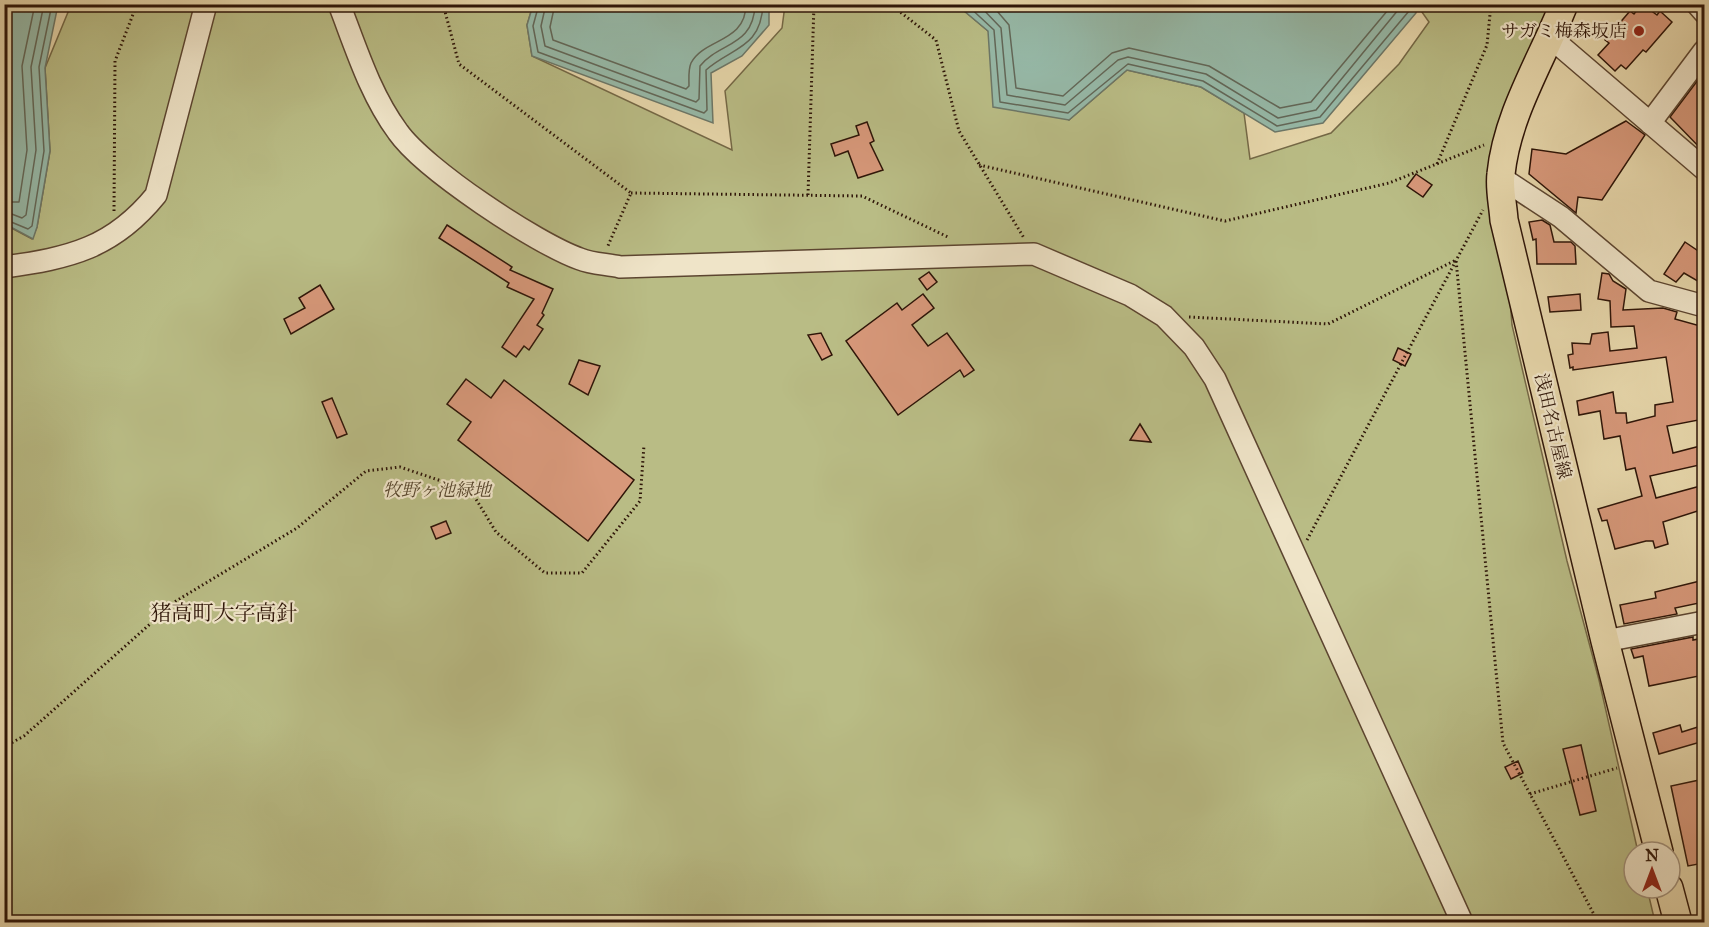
<svg xmlns="http://www.w3.org/2000/svg" width="1709" height="927" viewBox="0 0 1709 927" font-family="'IM FELL Great Primer','Noto Serif JP',serif">
<style>
.green{fill:#b9bc85;stroke:#746846;stroke-width:1.5}
.water{fill:#96b9a8;stroke:#6c7768;stroke-width:1.5}
.lines{fill:none;stroke-linecap:round;stroke-linejoin:round}
.shore{stroke:#626758;stroke-width:1.5}
.building{fill:#d7987a;stroke:#2e1508;stroke-width:1.5}
.minor-casing{stroke:#5c4530;stroke-width:24}
.major-casing{stroke:#2e1508;stroke-width:30}
.path{stroke:#2e1508;stroke-width:3;stroke-dasharray:1.5 3;stroke-linecap:butt}
.minor{stroke:#efe4c8;stroke-width:21}
.major{stroke:#e6d6aa;stroke-width:27}
.poi-dot{fill:#8f2418;stroke:#efe4c8;stroke-width:2}
.labels{text-anchor:middle;stroke-width:4.5;stroke-linejoin:round;paint-order:stroke}
.poi-label{font-size:18px;fill:#2e1508;stroke:#efe4c8;text-anchor:end}
.street-label{font-size:18px;fill:#2e1508;stroke:#efe4c8}
.park-label{font-size:18px;font-style:italic;fill:#58472e;stroke:#efe4c8}
.quarter-label{font-size:21px;fill:#2e1508;stroke:#efe4c8}
</style>
<rect width="100%" height="100%" fill="#e6d6aa"/>
<filter id="stains"><feTurbulence type="fractalNoise" baseFrequency=".00333" numOctaves="4"/><feColorMatrix values="0 0 0 0 .2 0 0 0 0 .09 0 0 0 0 .02 0 0 0 .5 -.17"/></filter>
<radialGradient id="worn" r=".72"><stop offset=".6" stop-color="#630" stop-opacity="0"/><stop offset="1" stop-color="#630" stop-opacity=".3"/></radialGradient>
<polygon class="green" points="71,5 533,5 527,25 532,56 732,150 725,91 782,28 785,5 957,5 988,31 1069,120 1127,70 1201,87 1244,113 1250,159 1331,133 1399,64 1429,22 1417,5 1566,5 1500,177 1512,325 1567,561 1599,680 1638,852 1634,852 1634,888 1647,888 1655,922 5,922 4,224 32,239 37,227 50,151 45,68"/>
<g class="water">
<polygon points="5,4 58,5 45,68 50,151 37,227 33,239 5,224"/>
<polygon points="533,5 769,5 769,25 742,56 711,73 713,123 532,56 527,25"/>
<polygon points="957,5 1417,5 1416,13 1323,123 1275,132 1201,87 1127,70 1069,120 993,107 988,31"/>
</g>
<g class="lines">
<g class="shore">
<path d="M539,4L533,26L538,52L704,113L707,110L706,70C732,47 761,49 763,4"/>
<path d="M546,4L541,26L545,46L696,102L699,99L700,66C719,42 754,47 755,4"/>
<path d="M555,4L550,27L553,40L686,89L689,86C689,78 688,70 691,63C704,38 746,43 746,4"/>
<polyline points="966,4 994,30 1000,102 1068,113 1128,64 1203,81 1277,126 1320,117 1409,11 1411,4"/>
<polyline points="978,4 1001,28 1007,95 1065,105 1118,60 1128,57 1206,74 1278,118 1316,110 1403,4"/>
<polyline points="991,4 1009,25 1016,88 1063,96 1112,53 1129,48 1209,66 1280,108 1311,102 1393,4"/>
<polyline points="4,202 19,202 27,150 22,66 35,4"/>
<polyline points="4,211 22,218 26,215 36,150 31,67 44,4"/>
<polyline points="4,219 28,229 32,226 44,151 39,67 52,4"/>
</g>
</g>
<g class="building">
<polygon points="1642,4 1657,15 1660,11 1672,22 1646,52 1643,50 1626,69 1621,65 1615,71 1598,55 1609,43 1605,40 1630,11 1634,14"/>
<polygon points="1704,72 1704,152 1670,117"/>
<polygon points="1626,121 1645,135 1602,200 1578,197 1576,213 1529,174 1532,149 1566,154"/>
<polygon points="867,122 874,141 870,143 883,170 858,178 848,151 835,156 831,144 859,135 856,126"/>
<polygon points="1416,174 1432,185 1423,197 1407,186"/>
<polygon points="1542,220 1550,225 1554,242 1571,242 1575,246 1576,264 1537,264 1536,239 1533,240 1529,222"/>
<polygon points="447,225 512,267 510,270 553,289 542,313 544,315 537,325 543,329 529,350 524,346 516,357 502,347 534,299 507,287 509,283 439,238"/>
<polygon points="1685,242 1704,255 1704,275 1701,283 1684,273 1676,282 1664,274"/>
<polygon points="929,272 937,282 927,290 919,279"/>
<polygon points="1602,273 1609,274 1613,281 1626,289 1623,310 1663,308 1677,312 1675,319 1704,327 1704,419 1667,426 1673,453 1704,445 1704,464 1650,476 1656,498 1704,485 1704,509 1663,522 1668,544 1655,548 1653,541 1646,541 1615,549 1607,520 1602,521 1598,509 1642,496 1635,468 1626,470 1620,436 1604,439 1600,411 1579,415 1577,401 1613,392 1616,413 1626,413 1627,423 1655,416 1655,405 1673,402 1666,357 1573,370 1573,367 1570,368 1568,355 1573,354 1572,343 1590,344 1592,334 1608,332 1610,351 1637,348 1634,326 1611,327 1610,301 1598,299"/>
<polygon points="320,285 334,309 291,334 284,319 305,308 299,298"/>
<polygon points="923,294 934,308 912,325 928,346 947,333 974,370 964,377 960,370 898,415 846,341 897,303 902,310"/>
<polygon points="1580,294 1581,310 1550,312 1548,297"/>
<polygon points="821,333 832,355 822,360 808,335"/>
<polygon points="1398,348 1411,354 1405,366 1393,360"/>
<polygon points="579,360 600,366 588,395 569,384"/>
<polygon points="466,379 491,398 504,380 634,480 588,541 458,440 471,422 447,404"/>
<polygon points="332,398 347,434 337,438 322,402"/>
<polygon points="1140,424 1151,442 1130,440"/>
<polygon points="446,521 451,533 436,539 431,527"/>
<polygon points="1704,580 1704,602 1675,608 1677,614 1624,624 1620,605 1656,598 1655,592"/>
<polygon points="1693,637 1693,640 1704,638 1704,675 1649,686 1643,656 1634,658 1631,649"/>
<polygon points="1680,725 1682,732 1704,725 1704,741 1659,754 1653,733"/>
<polygon points="1581,745 1596,811 1580,815 1563,749"/>
<polygon points="1518,761 1523,773 1511,779 1505,767"/>
<polygon points="1704,779 1704,863 1688,866 1671,786"/>
</g>
<g class="lines">
<g class="minor-casing">
<g id="minor">
<path d="M339,4C356,48 370,94 398,132C424,169 537,244 580,259C592,264 607,264 620,267L1034,254L1130,295L1164,316L1194,347L1215,379L1462,922"/>
<polyline points="1697,4 1704,12"/>
<polyline points="1551,38 1704,169"/>
<polyline points="1650,123 1704,51"/>
<polyline points="1500,177 1561,217 1649,291 1704,306"/>
<path d="M4,267C70,258 113,248 156,195L206,4"/>
<polyline points="1605,641 1704,622"/>
</g>
</g>
<g class="major-casing">
<g id="major">
<path d="M1564,4C1542,60 1507,114 1501,174C1499,188 1503,205 1504,220L1605,641L1659,852"/>
<polyline points="1669,888 1678,922"/>
</g>
</g>
<g class="path">
<polyline points="443,4 459,64 631,193 607,248"/>
<polyline points="890,4 936,40 959,131 1024,238"/>
<polyline points="1437,164 1487,45 1491,4"/>
<polyline points="979,165 1225,221 1389,183 1484,145"/>
<polyline points="631,193 862,196 950,238"/>
<polyline points="808,195 814,4"/>
<polyline points="114,211 115,61 137,4"/>
<polyline points="1189,317 1328,324 1456,260 1503,743 1598,922"/>
<polyline points="1307,540 1483,210"/>
<polyline points="4,747 24,736 176,601 297,528 366,471 400,467 471,491 496,532 545,573 582,573 640,501 644,445"/>
<polyline points="1530,794 1617,768"/>
</g>
<use href="#minor" class="minor"/>
<use href="#major" class="major"/>
</g>
<circle class="poi-dot" cx="1639" cy="31" r="6"/>
<g class="labels">
<g class="poi-label">
<text x="1627" y="37">サガミ梅森坂店</text>
</g>
<g class="street-label">
<text transform="translate(1553 426) rotate(77)" y="6">浅田名古屋線</text>
</g>
<g class="park-label">
<text x="437" y="496">牧野ヶ池緑地</text>
</g>
<g class="quarter-label">
<text x="224" y="620">猪高町大字高針</text>
</g>
</g>
<rect width="1709" height="927" fill="none" stroke="#e6d6aa" stroke-width="24"/>
<rect x="6" y="6" width="1697" height="915" fill="none" stroke="#2e1508" stroke-width="3"/>
<rect x="12" y="12" width="1685" height="903" fill="none" stroke="#2e1508" stroke-width="1.5"/>
<g transform="translate(1652 870)"><circle r="28" fill="#efe4c8" stroke="#a2917b" stroke-width="1.5"/>
<path d="M0-4.5L10 22L0 15L-10 22Z" fill="#8f2418"/>
<text y="-9" font-size="16" font-weight="bold" text-anchor="middle" fill="#2e1508">N</text>
</g>
<rect width="100%" height="100%" filter="url(#stains)"/>
<rect width="100%" height="100%" fill="url(#worn)"/>
</svg>
